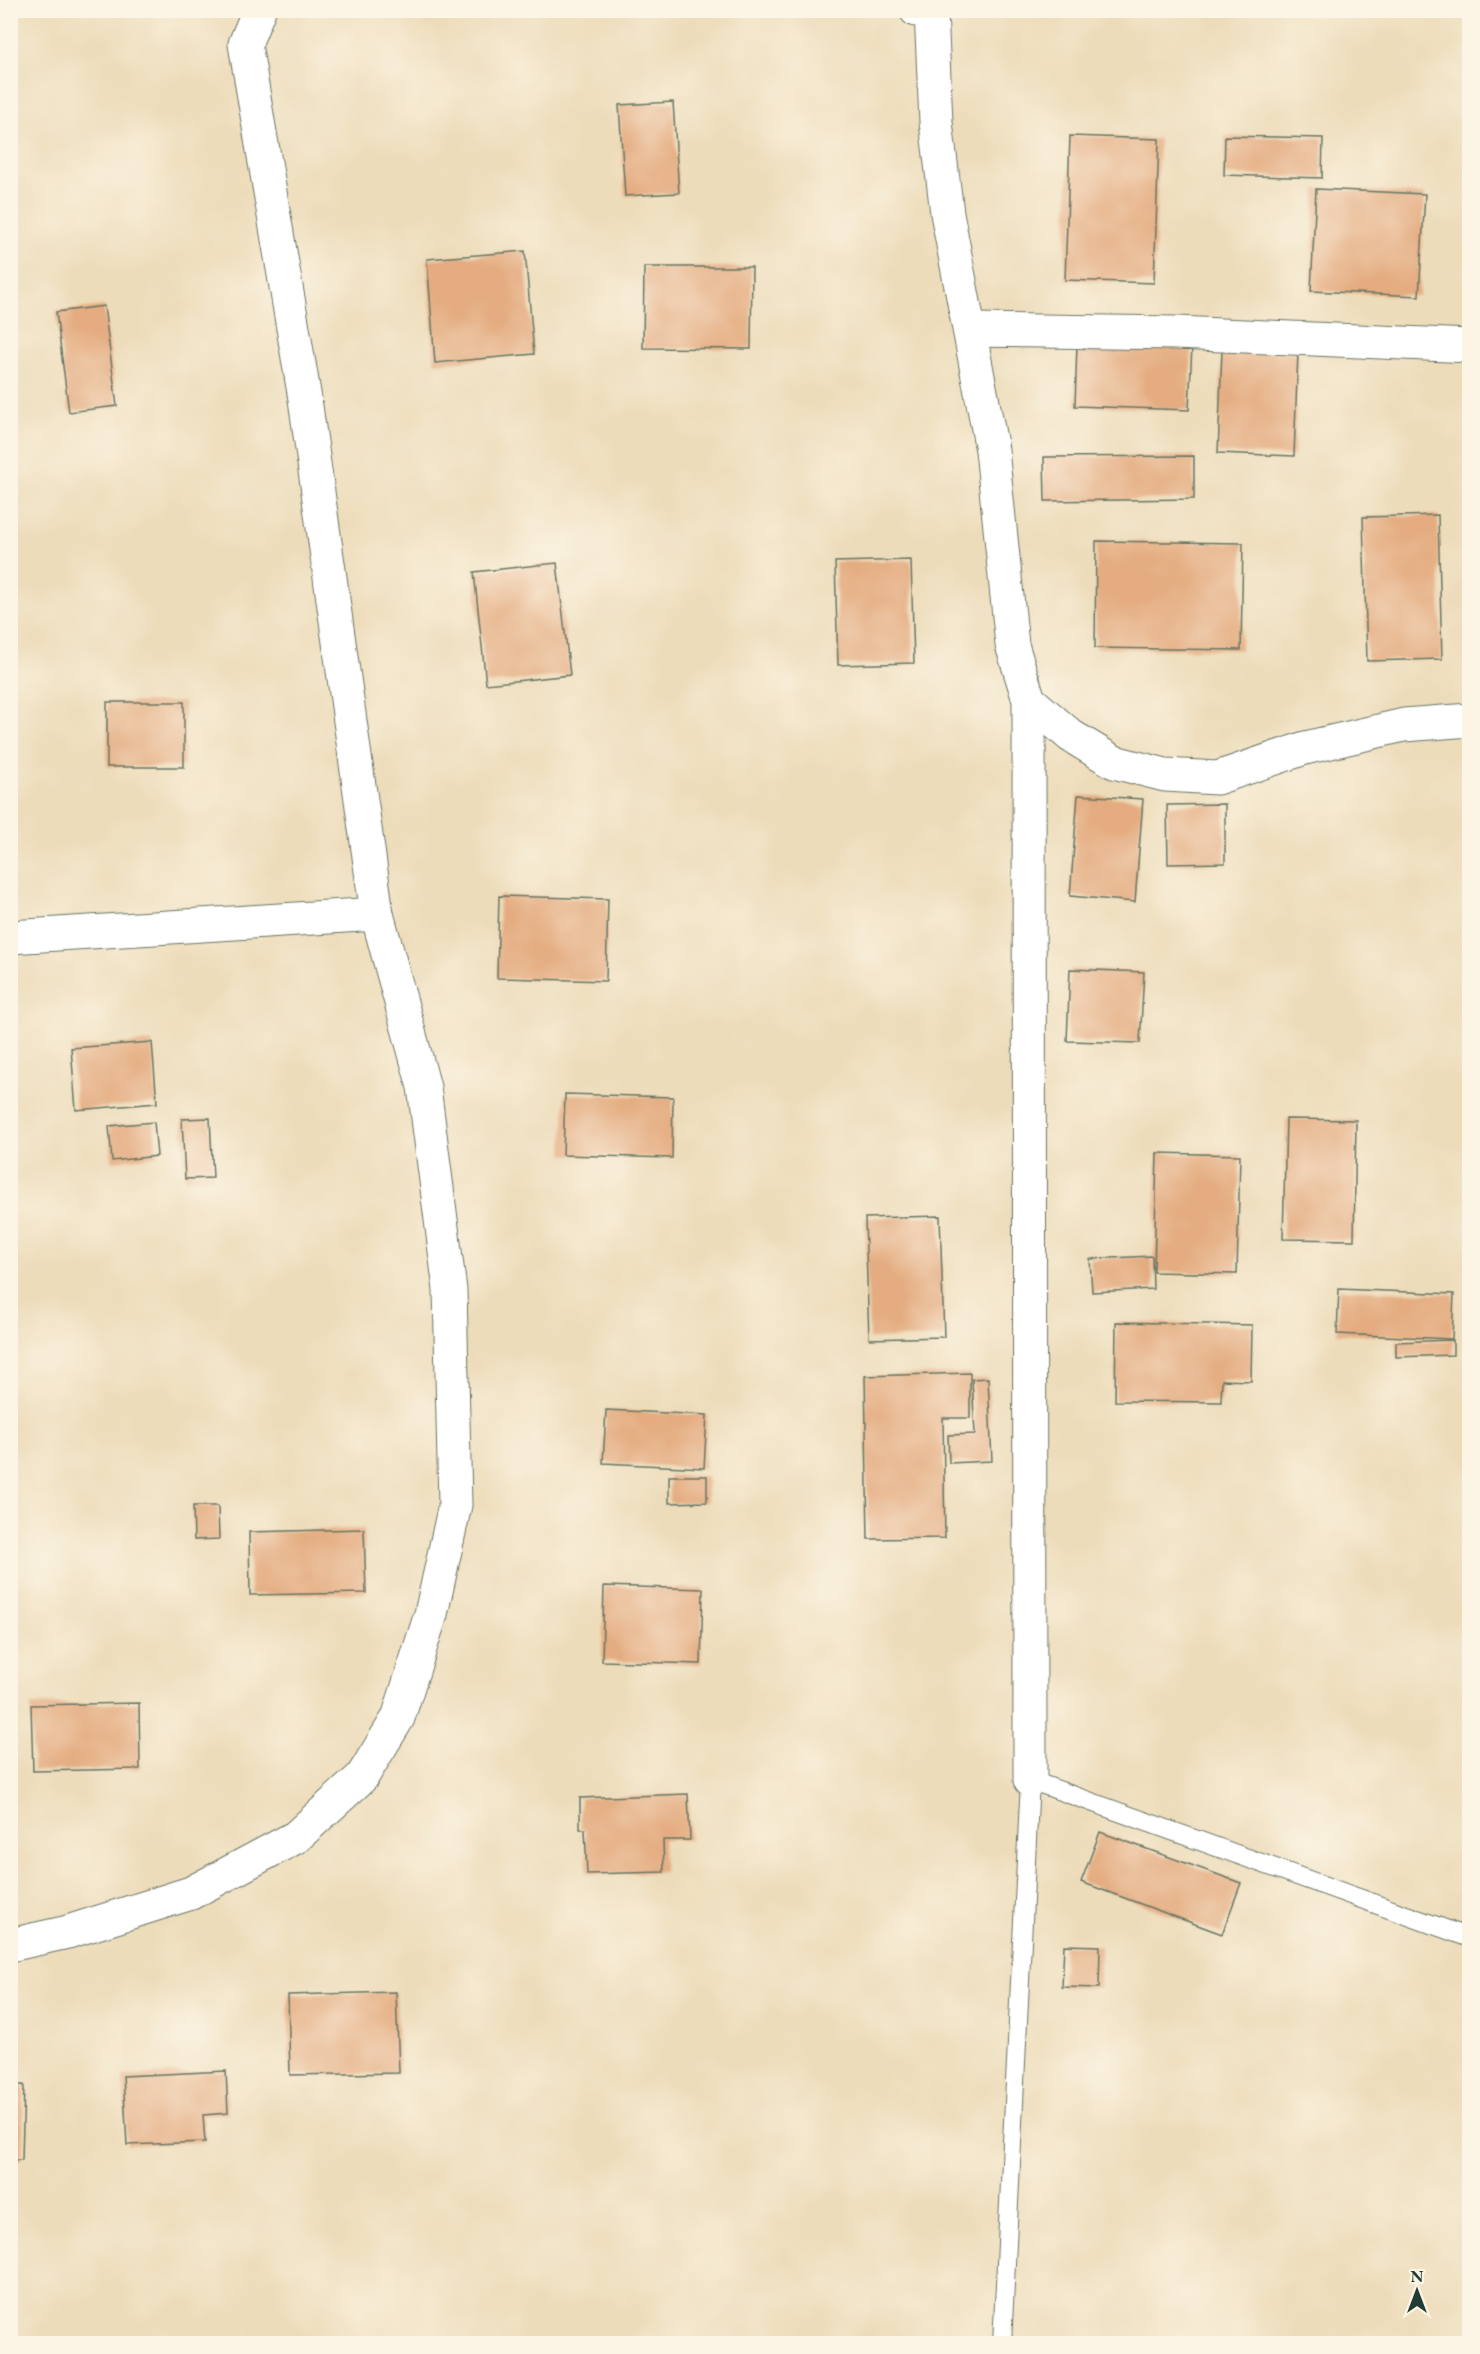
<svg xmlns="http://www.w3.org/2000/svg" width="1480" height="2354" viewBox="0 0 1480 2354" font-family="'EB Garamond',serif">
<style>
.building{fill:#e4ac80}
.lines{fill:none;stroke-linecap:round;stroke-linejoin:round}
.lane-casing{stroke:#677563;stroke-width:20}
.street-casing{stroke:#677563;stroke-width:35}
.lane{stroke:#fff;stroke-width:18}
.street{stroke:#fff;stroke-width:33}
</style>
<rect width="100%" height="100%" fill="#fcf5e5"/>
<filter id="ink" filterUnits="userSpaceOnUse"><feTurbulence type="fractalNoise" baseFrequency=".0167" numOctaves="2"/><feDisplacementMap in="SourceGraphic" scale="12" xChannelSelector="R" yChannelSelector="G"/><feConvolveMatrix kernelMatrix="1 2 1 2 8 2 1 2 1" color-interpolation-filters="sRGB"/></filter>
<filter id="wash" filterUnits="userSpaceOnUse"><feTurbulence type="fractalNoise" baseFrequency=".008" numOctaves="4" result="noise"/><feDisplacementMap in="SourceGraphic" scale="24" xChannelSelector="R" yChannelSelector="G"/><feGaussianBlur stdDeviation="1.35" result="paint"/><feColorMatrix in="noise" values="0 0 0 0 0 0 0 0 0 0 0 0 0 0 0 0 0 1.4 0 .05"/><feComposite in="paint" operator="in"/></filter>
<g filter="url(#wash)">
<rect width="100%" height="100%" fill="#eddcba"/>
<g id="blocks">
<g class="building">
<polygon points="673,102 679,193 625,196 619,105"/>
<polygon points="1070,136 1159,139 1154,283 1065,280"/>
<polygon points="1225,136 1323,138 1322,178 1224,175"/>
<polygon points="1316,189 1425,194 1419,296 1311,291"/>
<polygon points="525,251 534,354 435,363 427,259"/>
<polygon points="644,267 752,267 751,349 643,348"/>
<polygon points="104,306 117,406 69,412 56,312"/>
<polygon points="1077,343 1192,346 1189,410 1075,406"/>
<polygon points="1222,350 1298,352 1294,456 1218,453"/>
<polygon points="1194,456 1194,499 1045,501 1044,457"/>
<polygon points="1438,515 1442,659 1367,661 1363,517"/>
<polygon points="1096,541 1243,543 1241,650 1095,648"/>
<polygon points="911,560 914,663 838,665 835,562"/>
<polygon points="557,563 570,675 486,684 474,572"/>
<rect x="107" y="702" width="77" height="65"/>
<polygon points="1078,795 1143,799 1135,902 1070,896"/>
<polygon points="1225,804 1225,863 1168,864 1167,805"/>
<polygon points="499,896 608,899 606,981 497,978"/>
<polygon points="1070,969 1144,972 1140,1043 1067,1041"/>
<polygon points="152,1042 157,1103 76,1110 71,1048"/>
<polygon points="565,1094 673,1097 672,1158 563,1155"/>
<polygon points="210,1118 213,1178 185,1179 182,1119"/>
<polygon points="1286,1119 1356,1120 1354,1240 1283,1239"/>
<polygon points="154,1122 157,1156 112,1161 109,1126"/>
<polygon points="1157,1153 1240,1155 1237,1274 1154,1272"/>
<polygon points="940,1216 944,1337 869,1339 865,1218"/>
<polygon points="1152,1256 1153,1289 1092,1292 1090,1259"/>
<polygon points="1339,1289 1454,1294 1452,1339 1337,1334"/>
<polygon points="1116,1322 1252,1325 1251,1381 1222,1380 1221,1402 1115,1401"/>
<polygon points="1453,1340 1453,1355 1396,1357 1396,1342"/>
<polygon points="970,1373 970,1418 943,1418 945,1538 868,1539 865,1376"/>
<polygon points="988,1378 992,1461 949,1463 948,1435 975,1434 972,1379"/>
<polygon points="606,1410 707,1415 704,1468 603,1463"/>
<polygon points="669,1476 707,1476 707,1502 669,1503"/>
<polygon points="193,1506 218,1506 219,1539 194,1540"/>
<polygon points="364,1529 366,1593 250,1595 249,1532"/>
<polygon points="604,1586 703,1589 701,1664 602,1661"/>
<polygon points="139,1703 140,1769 33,1771 31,1705"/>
<polygon points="688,1794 690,1840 663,1840 664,1872 587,1874 585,1829 580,1829 580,1798"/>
<polygon points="1100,1832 1241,1883 1222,1934 1081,1882"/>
<polygon points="1064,1945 1100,1946 1099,1988 1062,1987"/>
<polygon points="396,1992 399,2073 290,2075 288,1995"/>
<polygon points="226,2071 228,2113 203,2115 205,2142 127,2145 123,2076"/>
<polygon points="10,2085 24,2085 22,2160 10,2160"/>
</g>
</g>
</g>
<g filter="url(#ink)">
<use href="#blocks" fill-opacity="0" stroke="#677563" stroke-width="1.5"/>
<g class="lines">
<g class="lane-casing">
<polyline id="lane" points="1002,2344 1030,1780 1470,1938"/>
</g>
<g class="street-casing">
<g id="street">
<polyline points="916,10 931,11 936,122 947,213 992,450 1012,645 1029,700 1030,1780"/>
<polyline points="970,330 1176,333 1470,346"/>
<polyline points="1029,700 1071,736 1114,762 1165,775 1217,778 1305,748 1404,725 1470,720"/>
<polyline points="10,937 377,914"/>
<polyline points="10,1945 68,1932 191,1893 296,1837 362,1777 398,1718 431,1614 455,1505 450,1290 424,1087 377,914 305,399 245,44 259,10"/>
</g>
</g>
<use href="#lane" class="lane"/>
<use href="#street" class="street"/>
</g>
</g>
<rect width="1480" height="2354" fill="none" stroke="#fcf5e5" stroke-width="36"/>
<g transform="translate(1417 2291)" stroke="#fcf5e5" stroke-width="4.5" paint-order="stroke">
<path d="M0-4.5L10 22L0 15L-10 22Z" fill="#1f3d34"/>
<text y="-9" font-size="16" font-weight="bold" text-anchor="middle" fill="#1f3d34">N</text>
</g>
</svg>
